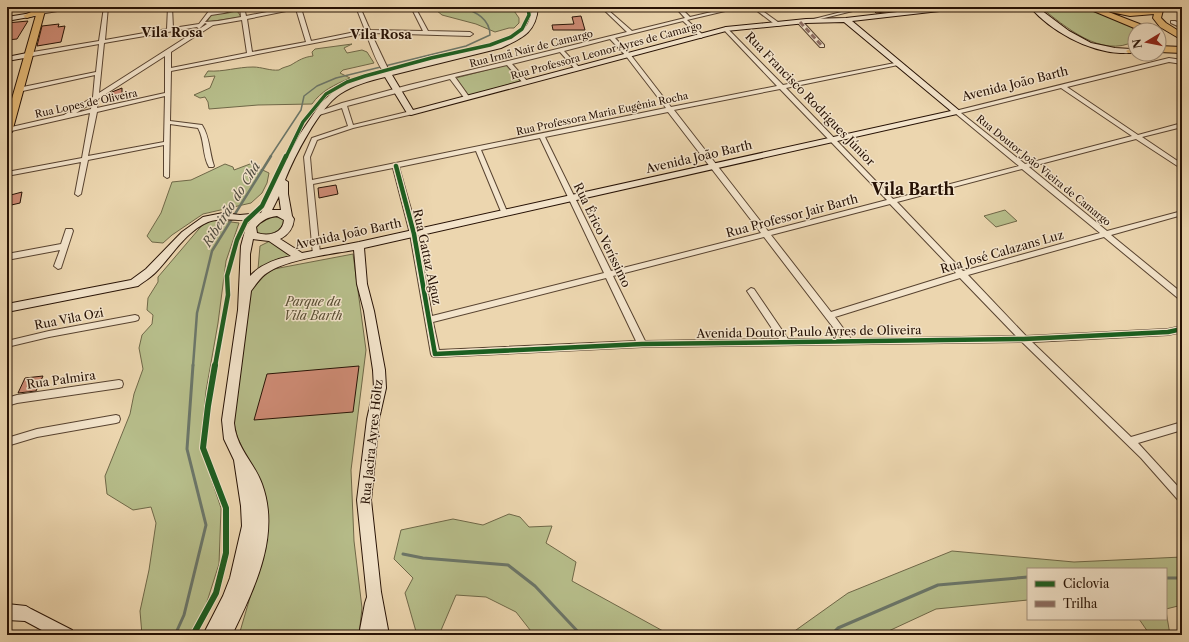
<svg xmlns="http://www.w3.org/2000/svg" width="1189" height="642" viewBox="0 0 1189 642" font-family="'Libre Caslon Text',serif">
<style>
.green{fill:#b7be8b;stroke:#6f6848}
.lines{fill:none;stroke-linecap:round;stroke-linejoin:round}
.stream-far2{stroke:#6b7669;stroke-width:1.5}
.stream-far1{stroke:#6b7669;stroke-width:2.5}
.stream{stroke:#6b7669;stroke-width:3}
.building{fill:#cf8c76;stroke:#271205}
.minor-casing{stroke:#584330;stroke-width:2}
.secondary-casing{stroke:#271205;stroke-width:2}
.primary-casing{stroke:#271205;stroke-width:2}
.motorway-casing{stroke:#271205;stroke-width:2}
.minor{fill:#f3e4cb;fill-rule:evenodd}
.secondary{fill:#f3e4cb;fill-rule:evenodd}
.primary{fill:#e6bb78;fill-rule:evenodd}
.motorway{fill:#e6bb78;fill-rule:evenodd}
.quiet{stroke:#8d6e63;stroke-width:3;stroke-dasharray:5.5 3;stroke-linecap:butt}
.cycleway-far2-casing{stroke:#f3e4cb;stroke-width:5}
.cycleway-far1-casing{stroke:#f3e4cb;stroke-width:7}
.cycleway-casing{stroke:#f3e4cb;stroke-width:8}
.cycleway-far2{stroke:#1b5e20;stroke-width:3.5}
.cycleway-far1{stroke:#1b5e20;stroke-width:4.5}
.cycleway{stroke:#1b5e20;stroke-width:6}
.labels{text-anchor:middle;stroke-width:3;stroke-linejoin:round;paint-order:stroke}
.far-street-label{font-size:10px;fill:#271205;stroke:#f3e4cb}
.street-label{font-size:12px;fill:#271205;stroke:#f3e4cb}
.park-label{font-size:12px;font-style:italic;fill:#594e34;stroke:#f3e4cb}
.far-district-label{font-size:13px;font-weight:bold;fill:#271205;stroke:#f3e4cb}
.water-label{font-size:13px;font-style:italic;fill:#4f4c3f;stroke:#f3e4cb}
.district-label{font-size:16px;font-weight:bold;fill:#271205;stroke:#f3e4cb}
</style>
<rect width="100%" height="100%" fill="#ecd6af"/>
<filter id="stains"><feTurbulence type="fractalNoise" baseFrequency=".005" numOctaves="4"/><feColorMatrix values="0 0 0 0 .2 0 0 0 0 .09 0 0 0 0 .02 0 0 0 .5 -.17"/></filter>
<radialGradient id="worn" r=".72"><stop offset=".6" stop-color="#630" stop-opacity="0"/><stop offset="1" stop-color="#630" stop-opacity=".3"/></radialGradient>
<g class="green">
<polygon points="427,7 512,8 519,18 519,23 514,28 509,28 495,32 476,24 442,15 436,10"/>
<path d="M1040,7H1086L1131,26L1135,32V41C1101,59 1065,26 1040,7Z"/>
<polygon points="236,11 238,12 241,17 207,22 211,14 228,13"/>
<path d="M352,44L344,48L347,53L362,50L367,52L374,63L343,70L340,73L350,78C334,85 321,91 312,104L258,105L209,109L208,102L205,97L200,98L194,95L210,88L215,76L204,77L208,71C224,72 237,67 253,67C262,67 270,71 279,70C283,67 287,67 291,65C299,60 304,57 313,56L312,52L315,49Z"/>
<polygon points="506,65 520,81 469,96 456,78"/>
<polygon points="225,164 233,167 234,170 250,164 269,173 267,183 262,193 251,203 203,214 172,235 163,243 152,242 147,236 161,213 172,182 191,180"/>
<polygon points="1005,210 1017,221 996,227 984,216"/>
<path d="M272,216L283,219L285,222C284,224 284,226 282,228C277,236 261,238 255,231C257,221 263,220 272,216Z"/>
<polygon points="215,220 239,223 226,261 218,323 206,391 202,431 203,454 221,508 219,564 205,608 189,635 142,635 140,611 149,570 156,523 151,507 133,510 107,494 105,476 130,414 134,394 143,369 139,348 142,335 152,324 153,315 147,310 148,298 158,282 158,277 204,223"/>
<polygon points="270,241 274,242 292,257 258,269 260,246"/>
<polygon points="353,254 366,350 351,470 354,541 362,608 359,635 239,635 261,560 264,496 237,436 234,423 237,366 249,293 264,276 274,269"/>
<polygon points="509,514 520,517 529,527 552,526 546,543 576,562 572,581 663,631 689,635 534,635 516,612 486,597 456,595 439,635 417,635 405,593 413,578 394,559 401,530 453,519 483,525"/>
<polygon points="952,551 1074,562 1182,557 1182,605 1166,609 1166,569 1028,569 1028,600 936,609 880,635 789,635 848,593"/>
<polygon points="1166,611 1170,635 1150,635 1139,619 1166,619"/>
</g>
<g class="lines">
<path class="stream-far2" d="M270,157L301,110L304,96L317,86L336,78L466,46L490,35C490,19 476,12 462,7"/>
<polyline class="stream-far1" points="193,366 197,313 212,251 271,156"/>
<g class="stream">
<polyline points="403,554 423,558 508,565 535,586 581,635"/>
<polyline points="1166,578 1182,578"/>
<polyline points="175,635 184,615 206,525 187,449 193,365"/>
<polyline points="831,635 838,628 938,585 1028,577"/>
</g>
</g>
<g class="building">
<polygon points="877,7 894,7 894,11 876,13 871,8"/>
<polygon points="581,16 585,30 553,30 552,25 574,24 572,17"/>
<polygon points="28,21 17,39 7,40 7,23"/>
<polygon points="59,24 58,27 65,26 61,42 37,46 42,26"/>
<polygon points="122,88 122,98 110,99 112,92"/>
<polygon points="336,185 338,194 319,198 318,188"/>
<polygon points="22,192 20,203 7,206 7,196"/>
<polygon points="359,366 353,412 254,420 267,374"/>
<polygon points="43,376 36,391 18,393 25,378"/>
</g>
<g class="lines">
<g class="minor-casing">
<g id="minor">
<polygon points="69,7 80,7 40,14 38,13"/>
<path d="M104,7H108L105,40L167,29L168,7H172L173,28L199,24L212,7H216L214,12L224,11L234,7H244L246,16L293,7H303L301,8L311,41L365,30L356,7H360L370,30L423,31L411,7H415L428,31L470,32L473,34L470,36L371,33L390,73L387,75C378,69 370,43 366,33L171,71L170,121L202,125C210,137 209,152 214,166L213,167H209C202,155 205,140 198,128L170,124L169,177L167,178L164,176V145L88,160L81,194L78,196L75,194L81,162L7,176V172L82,158L90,113L7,132V128L64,115L93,97L95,75L18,92L15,90L18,88L96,72L99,44L27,57L24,55L27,53L99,41ZM240,8L241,17L218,21L205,22L211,15L224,13ZM296,9L306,42L252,52L247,19ZM242,20L247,53L171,68V52L213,25ZM205,23L207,24L99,93L104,43L197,27L199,29ZM165,56V93L97,108L98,99ZM165,96L164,142L88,156L97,112ZM92,103L91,109L76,113Z"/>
<path d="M607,7H615L608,10L632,31L685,18L675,7H680L690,17L733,7H742L687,20L703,35L704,36L701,38L683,21L615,38L630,54L671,107L777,86L724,30L723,29L726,27L783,85L900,62V64L898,65L786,88L893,199L1019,166L955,113V111L1169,58L1182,60V64L1169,62L1067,87L1138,135L1182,123V127L1142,137L1182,164V169L1136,139L1029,167L1107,231L1182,211V215L1111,235L1182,293V300L1179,299L1104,237L968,275L1026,336L1168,329L1182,326V332L1168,335L1032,342L1131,437L1182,422V430L1138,443L1182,491V503L1179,501L1141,458L1022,342L642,347L435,357L432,356L431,354L410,234L393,168L313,184L320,253L316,256L313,255L304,157L312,138L348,126L342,108L319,115L317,114V112L342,103L409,85L627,32L603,9ZM610,39L626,56L666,108L312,180L310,157L317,140L353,128L413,114L414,113L411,111L353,125L347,106L450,79L465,99H469L470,98L455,77L507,65L523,83L525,84L528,82L512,64L560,52L575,69H579V67L564,51ZM1061,88L1132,136L1025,164L961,113ZM780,89L887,200L768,231L674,110ZM668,112L761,233L611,271L545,137ZM540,138L604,273L432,316L418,234L399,167L476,151L502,214L505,216L508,214L481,150ZM1022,169L1100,233L963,271L897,202ZM890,204L956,273L831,312L771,235ZM764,237L842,339H788L754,289L751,288L747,291L779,339L645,341L613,276ZM606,278L636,341L439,350L433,322ZM960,278L1016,336L851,339L835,317Z"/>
<polygon points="752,7 757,7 782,25 777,26"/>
<polygon points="861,7 869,7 808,22 806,21"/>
<polygon points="1168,7 1174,7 1170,9 1168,9"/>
<polygon points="798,21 802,21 824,45 824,47 820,47 798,23"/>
<polygon points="1171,21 1175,21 1182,24 1182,28 1171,23"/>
<polygon points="66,229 72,229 73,231 61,268 58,269 54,266 60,250 7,260 7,254 61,244"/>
<polygon points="135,315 138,316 139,318 138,320 135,321 49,337 7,347 7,341 49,331"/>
<polygon points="119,380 122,381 123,384 122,387 119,388 17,403 7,406 7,398 17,395"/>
<polygon points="116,415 119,416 120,419 119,422 116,423 37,437 7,446 7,438 37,429"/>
</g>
</g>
<g class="secondary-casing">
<g id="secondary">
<path d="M532,7H538C536,33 522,38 501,48L392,75L413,110L726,27L806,19L846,18L940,7H960L957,9L852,21L961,112L957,114L364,248L367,284L374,311L385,370L386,388L379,419L371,500L381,592L389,635H359L365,603L367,597L357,500L367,419L374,388L373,370L364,311L357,284L354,250C331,254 279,260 262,277C258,281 254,287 251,291L234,423C236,448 254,462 262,484C281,536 254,589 232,635H203L223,596L230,578L242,526L241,506L234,460L224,439L222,420L238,310L241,246L246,227L251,220C237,221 221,217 208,222C186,231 171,257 155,273C150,278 143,282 138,286L7,312V304L131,280L146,269L182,232L203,217L223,213L240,215L261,213L279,174L300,134L321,103L334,91L357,79L384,71L495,44L503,41C522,33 530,28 532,7ZM844,22L951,111L359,242L302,253L280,239C288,235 293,229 294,219L292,216L288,194V182L285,180C294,157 319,108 340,94C354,85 369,81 385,77L407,113L411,115L726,31L806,23ZM279,196L281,210H272ZM277,216L284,220C283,233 269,237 257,233L256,227C262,220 268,217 277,216ZM253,239L269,241L291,256C276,259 261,264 250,276V254Z"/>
<path d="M1030,7H1037L1069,31L1091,43L1115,48L1131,49L1135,51C1131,54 1125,53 1120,53C1087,51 1051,31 1030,7Z"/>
<polygon points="38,12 41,14 40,15 7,21 7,17"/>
<polygon points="27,53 30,53 30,57 7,61 7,57"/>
<polygon points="7,604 26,606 31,609 72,630 75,635 51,635 25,621 7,620"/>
</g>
</g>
<g class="primary-casing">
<polygon id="primary" points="37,7 46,7 12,132 7,135 7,116 36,15 27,18 23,16 33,11"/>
</g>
<g class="motorway-casing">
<g id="motorway">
<polygon points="1084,7 1110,7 1137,11 1162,8 1163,10 1161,18 1166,23 1182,33 1182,40 1160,27 1153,18 1154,14 1130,16 1106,11 1150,28 1151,30 1139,30"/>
<polygon points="1135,46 1135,53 1128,53 1126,51"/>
<polygon points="1159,46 1182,47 1182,53 1159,52"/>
</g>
</g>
<use href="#minor" class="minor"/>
<use href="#secondary" class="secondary"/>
<use href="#primary" class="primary"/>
<use href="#motorway" class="motorway"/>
<polyline class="quiet" points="800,22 822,46"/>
<g class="cycleway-far2-casing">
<polyline id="cycleway-far2" points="286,157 303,122 326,94 347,82 365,76 431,58 490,45 511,37 522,29 529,15 528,7"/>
</g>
<g class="cycleway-far1-casing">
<g id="cycleway-far1">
<polyline points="396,166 414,234 435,354 642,344 1024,339 1168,332 1182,329"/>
<polyline points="215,366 228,295 227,276 237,240 246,221 262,206 286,156"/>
</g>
</g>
<g class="cycleway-casing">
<polyline id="cycleway" points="193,635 216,593 226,553 226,508 203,448 208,406 215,365"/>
</g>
<use href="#cycleway-far2" class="cycleway-far2"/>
<use href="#cycleway-far1" class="cycleway-far1"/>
<use href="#cycleway" class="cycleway"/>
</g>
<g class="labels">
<g class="far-street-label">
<text transform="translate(531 48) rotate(-14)" y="4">Rua Irmã Nair de Camargo</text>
<text transform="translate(606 50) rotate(-15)" y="4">Rua Professora Leonor Ayres de Camargo</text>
<text transform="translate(86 103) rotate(-12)" y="4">Rua Lopes de Oliveira</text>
<text transform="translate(602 113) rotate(-12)" y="4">Rua Professora Maria Eugênia Rocha</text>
<text transform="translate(1044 170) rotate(39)" y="4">Rua Doutor João Vieira de Camargo</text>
</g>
<g class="street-label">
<text transform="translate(1015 84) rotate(-14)" y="4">Avenida João Barth</text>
<text transform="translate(810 99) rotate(46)" y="4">Rua Francisco Rodrigues Júnior</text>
<text transform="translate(699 157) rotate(-13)" y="4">Avenida João Barth</text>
<text transform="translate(792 216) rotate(-15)" y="4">Rua Professor Jair Barth</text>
<text transform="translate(348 234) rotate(-12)" y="4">Avenida João Barth</text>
<text transform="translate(602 235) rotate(64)" y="4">Rua Érico Veríssimo</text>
<text transform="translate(1002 252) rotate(-16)" y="4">Rua José Calazans Luz</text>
<text transform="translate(427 257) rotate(78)" y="4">Rua Gattaz Alguz</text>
<text transform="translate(69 319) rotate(-11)" y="4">Rua Vila Ozi</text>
<text transform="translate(809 332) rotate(-1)" y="4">Avenida Doutor Paulo Ayres de Oliveira</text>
<text transform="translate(61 380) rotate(-8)" y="4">Rua Palmira</text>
<text transform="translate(372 442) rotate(-84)" y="4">Rua Jacira Ayres Holtz</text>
</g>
<g class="park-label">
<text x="313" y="306">Parque da<tspan x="313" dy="14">Vila Barth</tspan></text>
</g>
<g class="far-district-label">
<text x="172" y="37">Vila Rosa</text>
<text x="381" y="39">Vila Rosa</text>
</g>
<g class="water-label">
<text transform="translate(231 204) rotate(-58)" y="5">Ribeirão do Chá</text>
</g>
<g class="district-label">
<text x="913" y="195">Vila Barth</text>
</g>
</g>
<rect width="1189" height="642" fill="none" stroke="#ecd6af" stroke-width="24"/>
<rect x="8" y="8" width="1173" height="626" fill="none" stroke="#271205" stroke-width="2"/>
<rect x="12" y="12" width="1165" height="618" fill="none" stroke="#271205"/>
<rect x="1027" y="568" width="140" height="52" fill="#f3e4cb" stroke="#a1907c"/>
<rect x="1035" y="581" width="20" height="6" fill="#1b5e20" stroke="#a1907c"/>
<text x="1063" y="588" font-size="12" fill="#271205">Ciclovia</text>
<rect x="1035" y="601" width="20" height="6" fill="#8d6e63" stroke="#a1907c"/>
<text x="1063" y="608" font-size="12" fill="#271205">Trilha</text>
<g transform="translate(1147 42) rotate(260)"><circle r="19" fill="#f3e4cb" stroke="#a1907c"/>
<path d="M0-3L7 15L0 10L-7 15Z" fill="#8f2418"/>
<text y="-6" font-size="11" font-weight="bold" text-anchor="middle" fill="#271205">N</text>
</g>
<rect width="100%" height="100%" filter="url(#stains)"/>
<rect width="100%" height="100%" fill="url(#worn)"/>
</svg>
